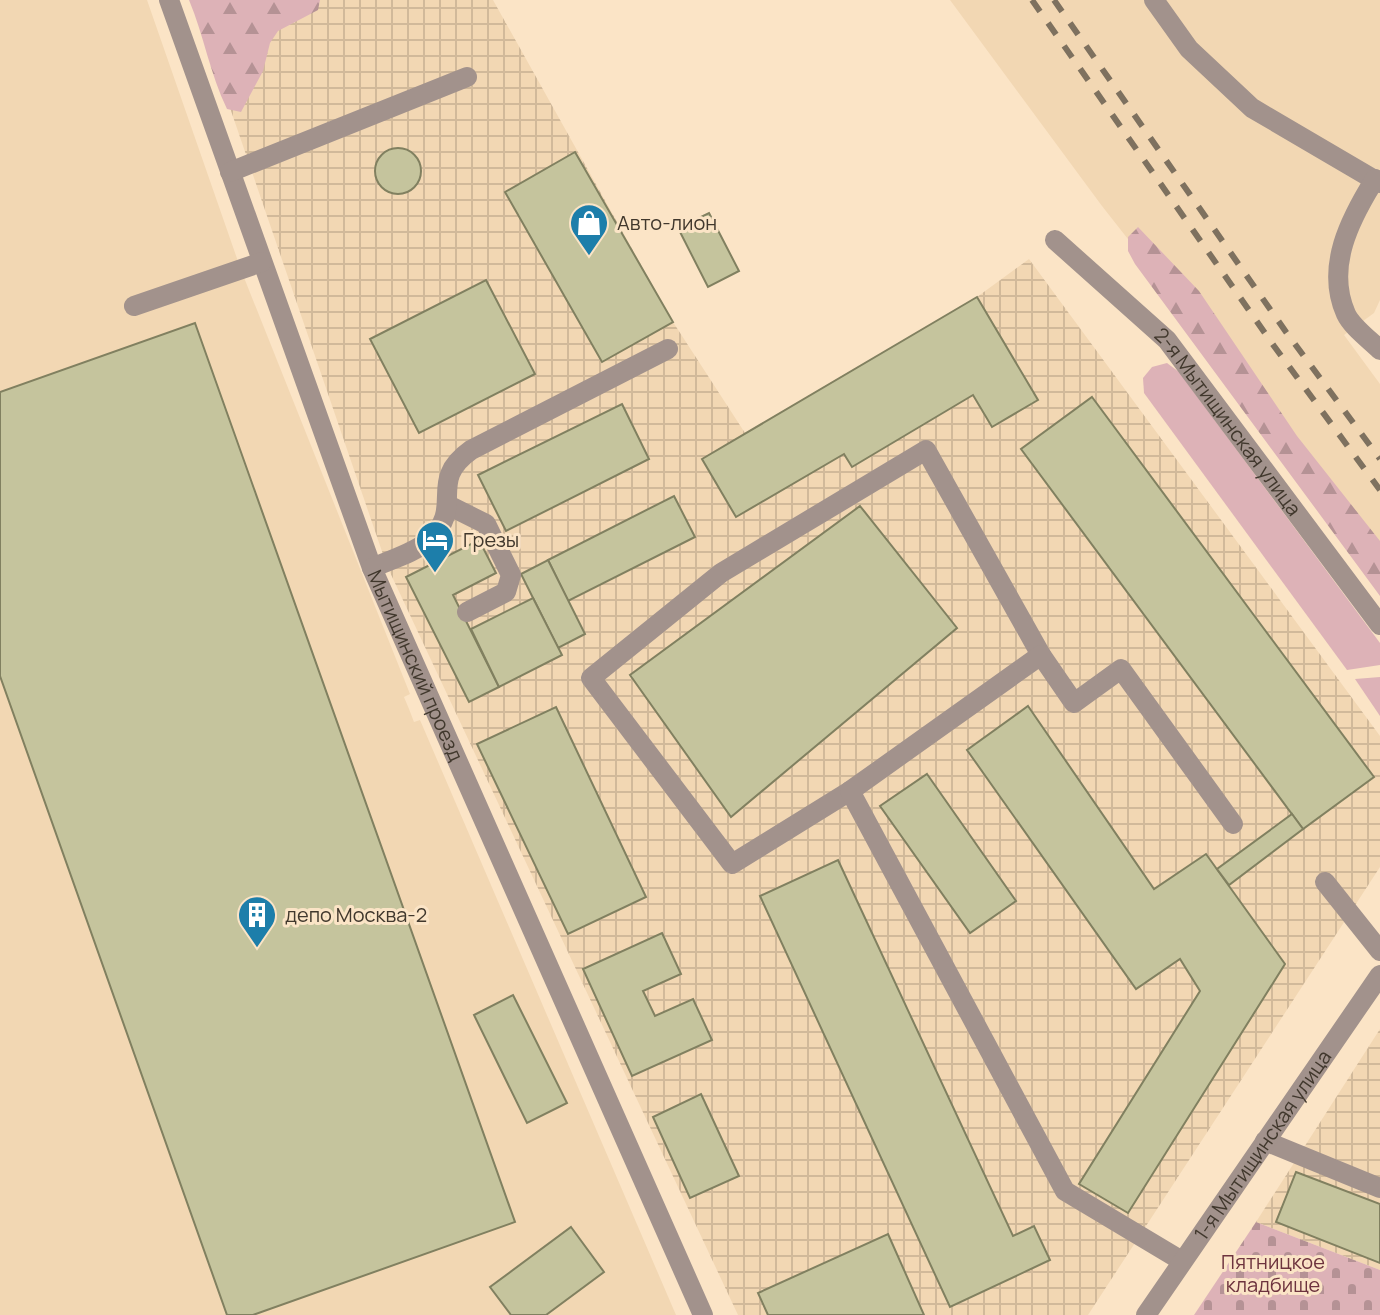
<svg xmlns="http://www.w3.org/2000/svg" width="1380" height="1315" viewBox="0 0 1380 1315" font-family="Manrope,sans-serif">
<style>
.built{fill:#f2d7b3}
.industrial{fill:url(#industrial-grid)}
.grass{fill:#ddb2b7}
.forest{fill:url(#forest-firs)}
.cemetery{fill:url(#cemetery-stones)}
.building{fill:#c5c49d;stroke:#818060;stroke-width:2}
.lines{fill:none;stroke-linecap:round;stroke-linejoin:round}
.minor{stroke:#a2928c;stroke-width:20}
.rail{stroke:#7e715f;stroke-width:6;stroke-dasharray:14 14;stroke-linecap:butt}
.labels{text-anchor:middle;stroke-width:6;stroke-linejoin:round;paint-order:stroke}
.poi-label{font-size:20px;fill:#41382d;stroke:#fbe4c6;text-anchor:start}
.street-label{font-size:20px;fill:#41382d;stroke:#fbe4c6}
.park-label{font-size:20px;fill:#6d333e;stroke:#fbe4c6}
</style>
<defs>
<pattern id="industrial-grid" width="8" height="8" patternUnits="userSpaceOnUse" patternTransform="scale(2)"><rect width="8" height="8" fill="#f2d7b3"/><path d="M0 4h8M4 0v8" fill="none" stroke="#d1b99a"/></pattern>
<pattern id="forest-firs" width="22" height="20" patternUnits="userSpaceOnUse" patternTransform="scale(2)"><rect width="22" height="20" fill="#ddb2b7"/><path d="M5 1l3.5 6h-7zM16 11l3.5 6h-7z" fill="#b59295"/></pattern>
<pattern id="cemetery-stones" width="16" height="16" patternUnits="userSpaceOnUse" patternTransform="scale(2)"><rect width="16" height="16" fill="#ddb2b7"/><path d="M2 7V4a2 2 0 0 1 4 0v3zM10 15v-3a2 2 0 0 1 4 0v3z" fill="#b59295"/></pattern>
</defs>
<rect width="100%" height="100%" fill="#fbe4c6"/>
<g class="built">
<polygon points="0,0 147,0 241,270 410,694 404,697 409,709 414,722 420,720 676,1315 0,1315"/>
<polygon points="950,0 1380,0 1380,300 1374,313 1344,335 1380,384 1380,560 1102,206"/>
</g>
<g class="industrial">
<polygon points="193,0 493,0 673,322 745,433 977,297 1029,259 1380,736 1380,867 1088,1315 738,1315 387,566"/>
<polygon points="1380,1029 1380,1270 1256,1222"/>
</g>
<g class="grass">
<polygon points="1167,363 1179,372 1380,643 1380,665 1347,670 1144,393 1143,378 1152,367"/>
<polygon points="1380,677 1380,716 1355,679"/>
</g>
<g class="forest">
<path d="M189,0H320L318,10L278,31L270,43L263,71L241,112L227,109C210,74 204,36 189,0Z"/>
<polygon points="1138,227 1199,291 1297,436 1380,541 1380,596 1135,264 1128,251 1128,237"/>
</g>
<polygon class="cemetery" points="1256,1222 1380,1270 1380,1315 1194,1315"/>
<g class="building">
<circle cx="398" cy="171" r="23"/>
<polygon points="575,152 673,322 602,362 505,192"/>
<polygon points="709,213 739,271 708,287 678,228"/>
<polygon points="486,280 535,374 419,433 370,339"/>
<polygon points="977,297 1038,400 992,427 973,395 852,467 844,454 736,517 702,459"/>
<polygon points="195,323 515,1222 253,1315 227,1315 0,676 0,392"/>
<polygon points="1092,397 1374,777 1303,829 1021,449"/>
<polygon points="622,404 649,459 506,531 478,475"/>
<polygon points="674,496 695,537 568,601 548,560"/>
<polygon points="860,506 957,628 731,817 630,675"/>
<polygon points="479,540 496,573 453,595 499,687 469,702 406,577"/>
<polygon points="548,560 585,634 558,648 521,574"/>
<polygon points="533,598 562,655 499,687 471,629"/>
<polygon points="1028,706 1154,889 1206,854 1285,964 1128,1213 1079,1184 1200,991 1180,959 1136,989 967,750"/>
<polygon points="556,707 646,897 568,934 477,744"/>
<polygon points="927,774 1016,901 970,933 880,806"/>
<polygon points="1292,814 1303,829 1229,885 1217,869"/>
<polygon points="838,860 1013,1236 1034,1226 1050,1260 950,1307 760,896"/>
<polygon points="662,933 681,974 643,991 655,1016 693,999 712,1040 632,1076 583,969"/>
<polygon points="513,995 567,1103 527,1123 474,1015"/>
<polygon points="701,1094 739,1176 690,1198 653,1117"/>
<polygon points="1296,1172 1380,1204 1380,1263 1276,1222"/>
<polygon points="571,1227 604,1272 546,1315 511,1315 490,1287"/>
<polygon points="888,1234 924,1315 768,1315 758,1293"/>
</g>
<g class="lines">
<g class="minor">
<path id="s1" d="M169,0L372,568L703,1315"/>
<polyline points="1154,0 1189,49 1252,108 1380,183"/>
<polyline points="230,172 467,77"/>
<path d="M1375,179C1350,219 1325,267 1346,314C1352,327 1370,340 1380,350"/>
<path id="s2" d="M1055,240L1167,340L1380,625"/>
<polyline points="134,306 262,262"/>
<polyline points="448,505 486,524 511,575 506,592 467,612"/>
<path d="M372,568C389,560 415,553 429,540C466,506 426,482 471,450L668,349"/>
<polyline points="850,791 732,864 591,678 721,573 926,450 1041,655"/>
<polyline points="1325,882 1380,951"/>
<polyline points="1265,1141 1380,1188"/>
<polyline points="1182,1261 1065,1191 850,791 1041,655 1074,703 1121,669 1233,824"/>
<path id="s3" d="M1146,1315L1380,975"/>
</g>
<g class="rail">
<polyline points="1032,0 1274,346 1380,490"/>
<polyline points="1054,0 1286,332 1380,459"/>
</g>
</g>
<defs>
<g id="shop-pin" transform="scale(2)"><path d="M0 17L-7.5 6A9.5 9.5 0 1 1 7.5 6Z" fill="#1d7eaa" stroke="#fbe4c6"/><path d="M-5-2.5h2.3a2.7 3.5 0 0 1 5.4 0H5L5.5 6h-11ZM-1.5-2.5h3a1.5 2.3 0 0 0-3 0Z" fill="#fff"/></g>
<g id="hotel-pin" transform="scale(2)"><path d="M0 17L-7.5 6A9.5 9.5 0 1 1 7.5 6Z" fill="#1d7eaa" stroke="#fbe4c6"/><path d="M-6-4.5h1.5V1H6V5H4.5V3h-9V5H-6ZM-4 0a1.8 1.8 0 1 1 3.6 0ZM.5 0V-2.5h3Q6-2.5 6 0Z" fill="#fff"/></g>
<g id="building-pin" transform="scale(2)"><path d="M0 17L-7.5 6A9.5 9.5 0 1 1 7.5 6Z" fill="#1d7eaa" stroke="#fbe4c6"/><path d="M-4-6H4V6H1V3H-1V6H-4ZM-2.5-4.3h1.7v1.8h-1.7ZM.8-4.3h1.7v1.8H.8ZM-2.5-1h1.7V.8h-1.7ZM.8-1h1.7V.8H.8Z" fill="#fff"/></g>
</defs>
<g fill-rule="evenodd">
<use href="#shop-pin" x="589" y="223"/>
<use href="#hotel-pin" x="435" y="540"/>
<use href="#building-pin" x="257" y="915"/>
</g>
<g class="labels">
<g class="poi-label">
<text x="617" y="230">Авто-лион</text>
<text x="463" y="547">Грезы</text>
<text x="285" y="922">депо Москва-2</text>
</g>
<g class="street-label">
<text dy="7" stroke="none"><textPath href="#s2" startOffset="252">2-я Мытищинская улица</textPath></text>
<text dy="7" stroke="none"><textPath href="#s1" startOffset="710">Мытищинский проезд</textPath></text>
<text dy="7" stroke="none"><textPath href="#s3" startOffset="206">1-я Мытищинская улица</textPath></text>
</g>
<g class="park-label">
<text x="1273" y="1269">Пятницкое<tspan x="1273" dy="23">кладбище</tspan></text>
</g>
</g>
</svg>
